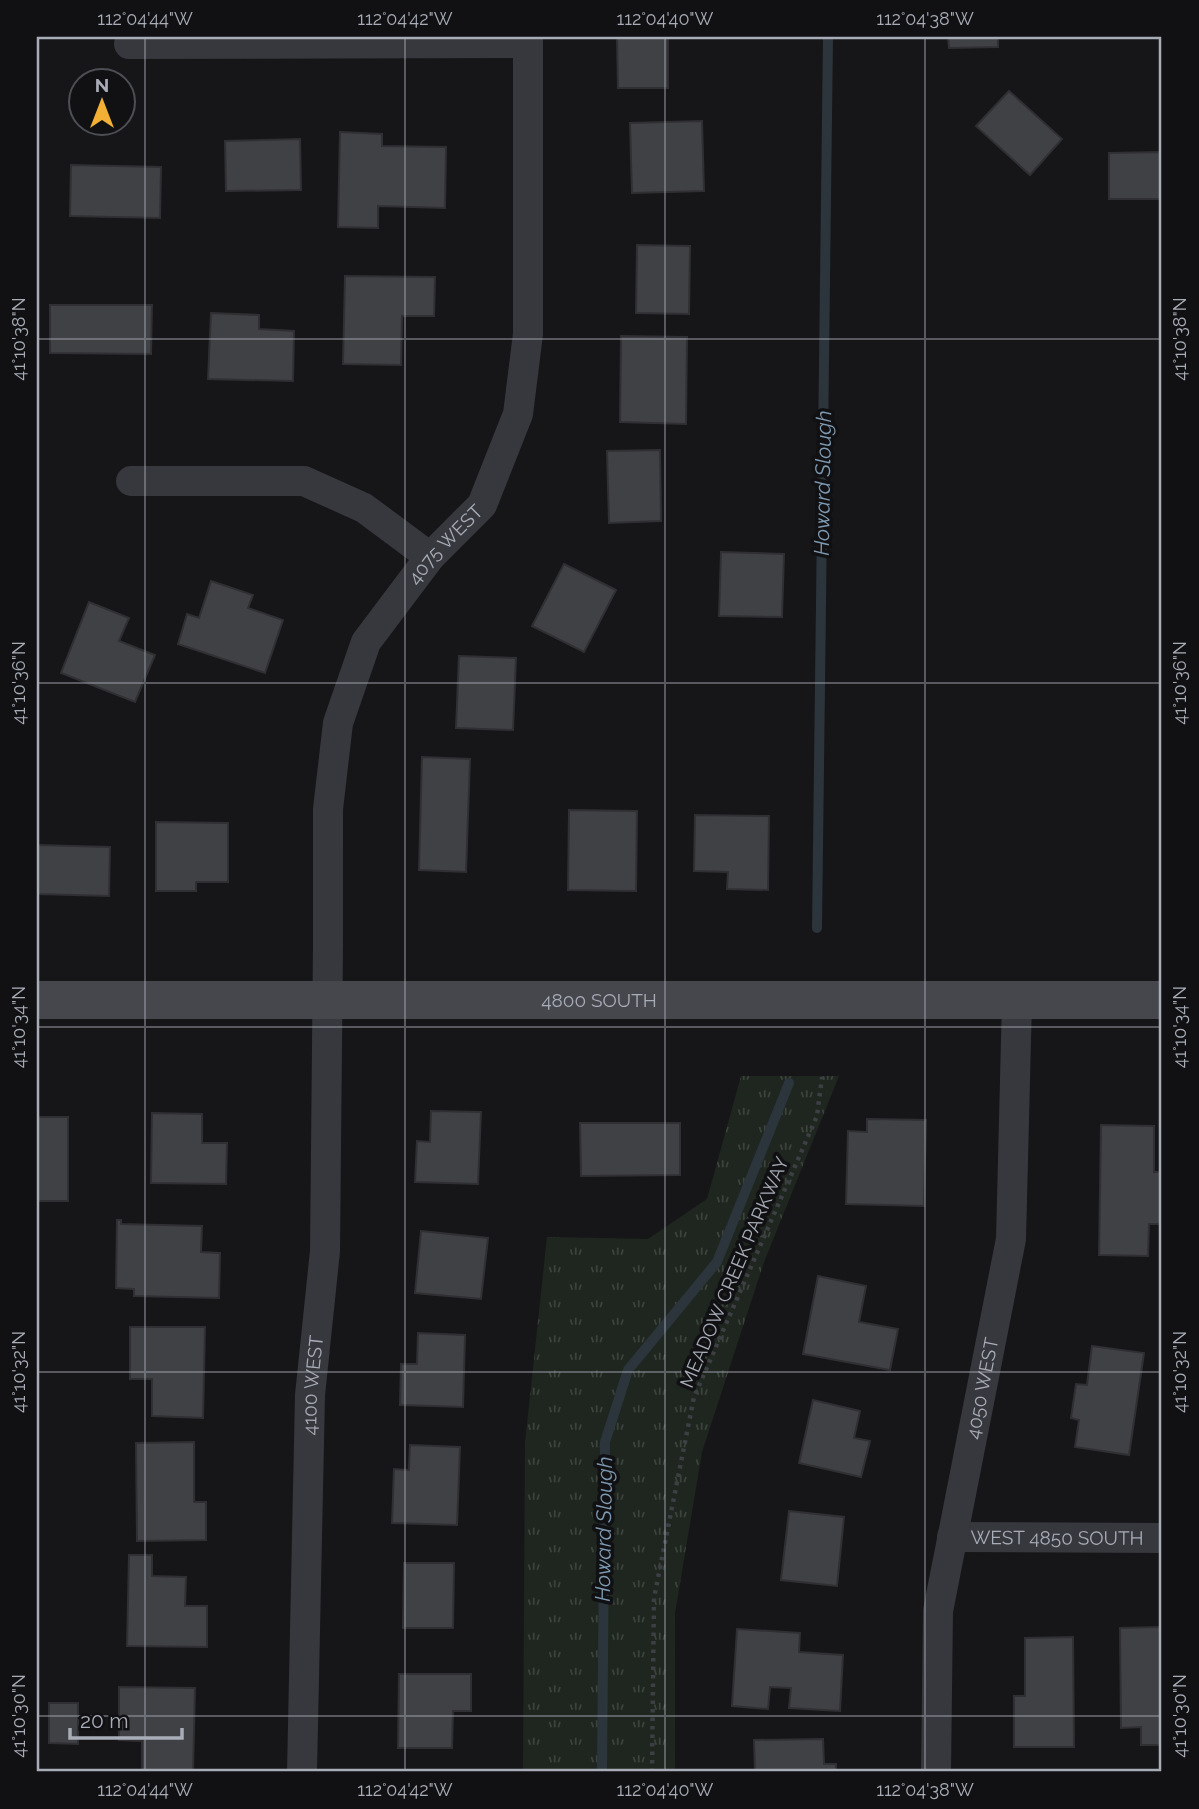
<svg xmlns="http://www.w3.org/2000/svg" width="1199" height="1809" viewBox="0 0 1199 1809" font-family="Raleway,sans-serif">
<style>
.park{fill:url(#park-tufts)}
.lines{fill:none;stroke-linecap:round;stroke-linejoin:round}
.stream{stroke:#2c353c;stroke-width:10}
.building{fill:#404145;stroke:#303034;stroke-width:2}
.path{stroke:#3d3f44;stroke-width:4.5;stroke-dasharray:3.5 5;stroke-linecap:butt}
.street{stroke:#37383d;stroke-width:30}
.secondary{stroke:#45474d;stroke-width:38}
.ticks{fill:none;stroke:#a8adb8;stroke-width:2;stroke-opacity:0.45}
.labels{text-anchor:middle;stroke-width:7;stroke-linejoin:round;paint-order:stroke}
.street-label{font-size:19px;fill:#a8adb8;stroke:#111113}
.water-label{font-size:21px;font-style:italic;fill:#7f9bb3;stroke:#111113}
.neatline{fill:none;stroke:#a8adb8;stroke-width:2.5}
.ticks-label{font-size:18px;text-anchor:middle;fill:#a8adb8}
</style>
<defs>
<pattern id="park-tufts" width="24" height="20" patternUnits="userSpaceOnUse" patternTransform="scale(1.75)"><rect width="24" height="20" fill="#1e261f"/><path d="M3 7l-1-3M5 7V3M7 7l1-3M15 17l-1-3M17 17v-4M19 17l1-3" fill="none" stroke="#3c433d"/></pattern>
</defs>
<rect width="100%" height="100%" fill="#161618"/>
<polygon class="park" points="741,1076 839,1076 764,1262 702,1452 675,1613 675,1772 523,1772 525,1443 547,1237 648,1239 707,1199"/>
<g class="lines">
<g class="stream">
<polyline points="817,928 828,37"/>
<polyline points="602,1772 605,1442 628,1370 717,1262 789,1083"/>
</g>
</g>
<g class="building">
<polygon points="617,37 668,37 668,88 618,88"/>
<polygon points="948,37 998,37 998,47 949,48"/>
<polygon points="1009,91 1062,139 1030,175 976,126"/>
<polygon points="702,121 704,191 632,193 630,123"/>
<polygon points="340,132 382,134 382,146 446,147 445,208 378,206 378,228 338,227"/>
<polygon points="300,139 301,190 226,191 225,141"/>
<polygon points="1162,152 1162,199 1109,199 1109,153"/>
<polygon points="71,165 161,167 160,218 70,216"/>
<polygon points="637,245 690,246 689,314 636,313"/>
<polygon points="345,276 435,277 434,316 402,316 401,365 343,364"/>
<polygon points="50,305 152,305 151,354 50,353"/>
<polygon points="211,313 259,315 259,329 294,331 293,381 208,379"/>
<polygon points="621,336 687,337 686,424 620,422"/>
<polygon points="660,450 661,521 609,523 607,451"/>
<polygon points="721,552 784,554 782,617 719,616"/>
<polygon points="564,564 616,590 584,652 532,626"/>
<polygon points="211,581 253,595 248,608 283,620 265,673 178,644 187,614 199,618"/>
<polygon points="89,602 129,618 119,641 155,655 135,702 61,673"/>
<polygon points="459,656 516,658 513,730 456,728"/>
<polygon points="422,757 470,759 466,872 419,870"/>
<polygon points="569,810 637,811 636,891 568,890"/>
<polygon points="695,815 769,816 768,890 727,889 728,872 694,871"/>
<polygon points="156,822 228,823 228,882 196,882 196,891 156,891"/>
<polygon points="37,845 110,847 109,896 37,894"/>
<polygon points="431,1111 481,1112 478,1184 415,1182 417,1141 430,1142"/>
<polygon points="152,1113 202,1114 202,1143 227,1143 226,1184 151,1183"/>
<rect x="37" y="1117" width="31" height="84"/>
<polygon points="867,1119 926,1120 924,1206 846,1204 848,1131 867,1132"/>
<polygon points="580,1123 680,1123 680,1175 581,1176"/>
<polygon points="1101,1125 1154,1126 1154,1172 1162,1172 1162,1224 1149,1224 1148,1256 1099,1255"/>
<polygon points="117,1220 121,1220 121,1224 202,1226 201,1252 220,1253 219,1298 134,1296 134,1289 116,1288"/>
<polygon points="421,1231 488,1238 481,1299 415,1293"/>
<polygon points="818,1276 866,1286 859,1322 898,1329 890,1370 803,1354"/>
<polygon points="130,1327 205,1327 203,1418 152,1416 152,1379 130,1379"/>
<polygon points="418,1333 465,1335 463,1407 400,1405 401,1364 417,1364"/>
<polygon points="1092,1346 1144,1353 1129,1455 1075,1447 1079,1420 1071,1418 1076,1384 1087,1385"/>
<polygon points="813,1400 860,1411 854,1438 870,1441 861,1477 799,1463"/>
<polygon points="194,1442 194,1502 206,1502 206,1540 137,1541 136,1443"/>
<polygon points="410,1445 460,1447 457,1525 392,1523 394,1469 409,1470"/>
<polygon points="789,1511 844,1517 837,1586 781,1580"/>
<polygon points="129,1555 152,1555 152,1576 186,1577 185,1606 207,1606 207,1647 127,1646"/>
<polygon points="404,1563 454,1563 453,1628 403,1628"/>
<polygon points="1161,1627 1162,1745 1141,1745 1141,1727 1121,1728 1120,1628"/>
<polygon points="737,1629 800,1633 799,1652 843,1655 840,1711 789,1708 791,1688 770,1687 768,1709 732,1706"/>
<polygon points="1073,1637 1074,1747 1014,1747 1014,1696 1025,1696 1025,1638"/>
<polygon points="399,1674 471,1674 471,1711 453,1711 452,1748 398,1748"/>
<polygon points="119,1687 195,1688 193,1772 142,1772 142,1741 119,1740"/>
<polygon points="49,1703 78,1703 78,1744 49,1743"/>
<polygon points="823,1739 824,1764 836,1764 836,1772 755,1772 754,1740"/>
</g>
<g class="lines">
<polyline class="path" points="652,1772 654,1598 694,1397 817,1116 822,1077"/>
<g class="street">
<polyline points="129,44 528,43"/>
<polyline points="131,481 304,481 364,508 430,557"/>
<path id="s1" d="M952,1537L1162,1538"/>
<path id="s2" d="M302,1772L310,1395L325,1251L328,944V809L338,723L366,642L430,557L482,505L518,414L528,334V37"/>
<path id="s3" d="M936,1772L938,1611L1011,1239L1017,1000"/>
</g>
<path class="secondary" id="s4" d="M37,1000H1162"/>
</g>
<path class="ticks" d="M145,37V1772M405,37V1772M665,37V1772M925,37V1772M37,339H1162M37,683H1162M37,1027H1162M37,1372H1162M37,1716H1162"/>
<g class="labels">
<g class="street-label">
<text dy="7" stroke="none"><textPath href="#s2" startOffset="1262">4075 WEST</textPath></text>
<text dy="7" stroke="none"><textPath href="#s4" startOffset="562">4800 SOUTH</textPath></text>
<text transform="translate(734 1272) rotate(-67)" y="7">MEADOW CREEK PARKWAY</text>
<text dy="7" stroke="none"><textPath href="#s2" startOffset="387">4100 WEST</textPath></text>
<text dy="7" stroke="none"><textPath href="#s3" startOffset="388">4050 WEST</textPath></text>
<text dy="7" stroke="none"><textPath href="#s1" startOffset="105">WEST 4850 SOUTH</textPath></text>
</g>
<g class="water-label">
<text transform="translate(823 483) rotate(-89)" y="7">Howard Slough</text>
<text transform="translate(604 1529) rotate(-89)" y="7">Howard Slough</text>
</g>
</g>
<rect width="1199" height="1809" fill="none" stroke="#111113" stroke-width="77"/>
<g transform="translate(102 102)"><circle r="33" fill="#111113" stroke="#4d4f55" stroke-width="2"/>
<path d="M0-5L12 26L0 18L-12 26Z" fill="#f2b134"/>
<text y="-10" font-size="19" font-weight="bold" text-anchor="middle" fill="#a8adb8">N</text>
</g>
<path d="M70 1728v10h112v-10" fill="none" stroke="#a8adb8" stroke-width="3.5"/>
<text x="80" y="1728" font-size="21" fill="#a8adb8" stroke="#111113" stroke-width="5" paint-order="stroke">20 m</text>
<rect x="38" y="38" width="1122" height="1732" class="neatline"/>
<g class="ticks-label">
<text x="145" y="25">112°04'44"W</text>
<text x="405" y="25">112°04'42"W</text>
<text x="665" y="25">112°04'40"W</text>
<text x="925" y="25">112°04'38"W</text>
<text transform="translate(19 339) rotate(-90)" y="6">41°10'38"N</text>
<text transform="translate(1180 339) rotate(-90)" y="6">41°10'38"N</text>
<text transform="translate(19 683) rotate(-90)" y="6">41°10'36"N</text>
<text transform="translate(1180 683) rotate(-90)" y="6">41°10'36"N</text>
<text transform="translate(19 1027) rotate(-90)" y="6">41°10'34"N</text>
<text transform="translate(1180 1027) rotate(-90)" y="6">41°10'34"N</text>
<text transform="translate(19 1372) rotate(-90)" y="6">41°10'32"N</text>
<text transform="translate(1180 1372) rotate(-90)" y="6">41°10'32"N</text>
<text transform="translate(19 1716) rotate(-90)" y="6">41°10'30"N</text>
<text transform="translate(1180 1716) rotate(-90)" y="6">41°10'30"N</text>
<text x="145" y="1796">112°04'44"W</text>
<text x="405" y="1796">112°04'42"W</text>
<text x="665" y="1796">112°04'40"W</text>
<text x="925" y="1796">112°04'38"W</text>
</g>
</svg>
